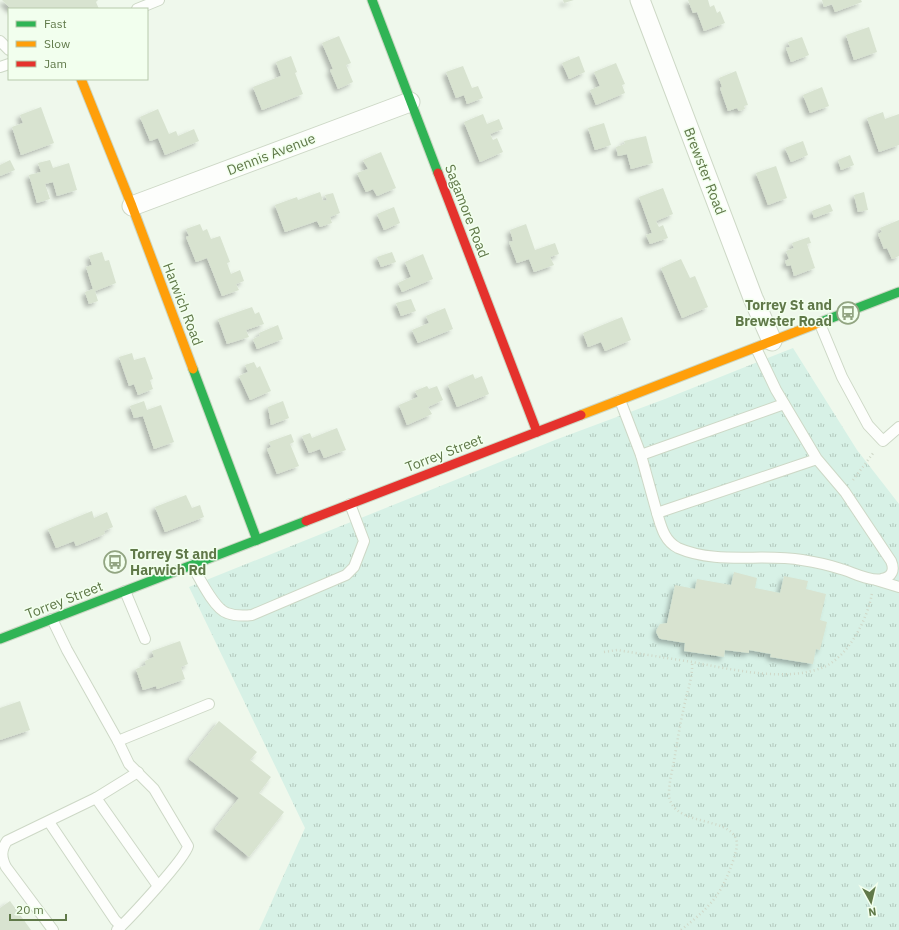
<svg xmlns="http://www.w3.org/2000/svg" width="899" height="930" viewBox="0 0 899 930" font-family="'IBM Plex Sans',sans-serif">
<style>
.grass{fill:url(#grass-tufts)}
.building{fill:#d8e3d0;filter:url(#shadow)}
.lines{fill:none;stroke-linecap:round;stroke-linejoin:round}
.lane-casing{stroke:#cdd8c6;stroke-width:12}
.street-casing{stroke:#cdd8c6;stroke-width:21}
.fast-casing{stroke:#ccd7c4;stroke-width:11}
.slow-casing{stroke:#ccd7c4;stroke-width:11}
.jam-casing{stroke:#ccd7c4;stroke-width:11}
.path{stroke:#cfd8c8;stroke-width:2.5;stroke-dasharray:1 3;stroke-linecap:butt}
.lane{stroke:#fdfefc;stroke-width:10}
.street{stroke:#fdfefc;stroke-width:19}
.fast{stroke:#30b455;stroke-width:9}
.slow{stroke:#ff9f0a;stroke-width:9}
.jam{stroke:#e5322d;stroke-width:9}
.labels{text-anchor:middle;stroke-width:3;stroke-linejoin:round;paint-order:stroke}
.street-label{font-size:14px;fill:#607949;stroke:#f2ffee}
.poi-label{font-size:14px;font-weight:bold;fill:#607949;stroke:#f2ffee;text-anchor:end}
</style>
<defs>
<pattern id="grass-tufts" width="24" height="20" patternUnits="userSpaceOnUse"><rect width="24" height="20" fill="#d7f1e6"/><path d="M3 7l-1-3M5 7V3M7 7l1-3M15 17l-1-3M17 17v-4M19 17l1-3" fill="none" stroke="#b2c8bc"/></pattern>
<filter id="shadow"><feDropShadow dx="-3.5" dy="3.5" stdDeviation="2" flood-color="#0004"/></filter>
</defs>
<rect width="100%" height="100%" fill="#eff8ec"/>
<polygon class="grass" points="793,348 857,450 899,504 899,930 259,930 305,828 189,587 555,440 665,399"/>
<g class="building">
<polygon points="2,0 98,0 96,2 99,9 11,9"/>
<polygon points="563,0 574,0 564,3"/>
<polygon points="688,0 708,0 710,7 714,5 717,13 720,11 725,23 704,31 697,12 693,13"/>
<polygon points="822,0 861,0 862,2 835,12 832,4 824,7"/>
<polygon points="869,27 877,52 854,60 846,35"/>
<polygon points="339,36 351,63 346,65 353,82 338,89 330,70 333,69 322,43"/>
<polygon points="802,37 809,55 791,62 786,48 790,47 788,42"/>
<polygon points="291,56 297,72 295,73 303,94 262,110 253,87 281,76 276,62"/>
<polygon points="579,56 585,72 569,79 562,63"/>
<polygon points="616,63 625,84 622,85 625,93 596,105 590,90 600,86 594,72"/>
<polygon points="463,66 472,88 478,86 483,98 467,104 464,95 456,98 446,72"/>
<polygon points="736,71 748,105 744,106 745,109 739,111 737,108 728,111 720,88 722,87 719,78"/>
<polygon points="822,87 829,106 810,113 803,95"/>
<polygon points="41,107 54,143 21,155 12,127 23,123 20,115"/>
<polygon points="158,109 169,134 176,131 178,136 194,129 199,141 165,155 158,138 150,141 140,117"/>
<polygon points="883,112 885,119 899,114 899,145 879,152 867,118"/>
<polygon points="483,114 487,124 499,119 503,129 490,134 493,140 497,138 503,152 480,162 464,122"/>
<polygon points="604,123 611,145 595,150 588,128"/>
<polygon points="646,136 653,163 631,169 627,154 618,156 616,147 625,144 624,141"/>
<polygon points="803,141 808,155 791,162 785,148"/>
<polygon points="381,152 396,188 377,196 373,189 366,192 357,173 368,169 363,160"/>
<polygon points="850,155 854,165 841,170 838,160"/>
<polygon points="10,160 15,170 0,176 0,165"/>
<polygon points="50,160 53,168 69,163 77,190 57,196 53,182 45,184 50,199 37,203 29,175 41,172 38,163"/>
<polygon points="776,166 787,198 768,205 756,173"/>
<polygon points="663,188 673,214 656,221 659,227 663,225 668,238 650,244 646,235 652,233 639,197"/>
<polygon points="320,192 323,201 327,200 325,195 333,193 340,213 330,217 332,223 320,227 317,221 285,232 275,205 297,197 298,200"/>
<polygon points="864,192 868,210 858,212 854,195"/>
<polygon points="830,204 833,211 814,218 812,211"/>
<polygon points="394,207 400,223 384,230 377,214"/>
<polygon points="899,220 899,256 892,259 887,248 884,249 878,234 882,232 880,228"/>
<polygon points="200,224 203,231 207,229 211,239 220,236 230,262 227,263 231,274 240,270 244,281 236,284 239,290 222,296 207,258 196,262 186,237 189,236 186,229"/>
<polygon points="526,224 535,250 555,243 559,254 550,257 554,265 534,272 529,259 517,263 509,242 513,241 510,230"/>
<polygon points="809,237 811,243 807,244 815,268 794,276 791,265 787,266 785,261 789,259 786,251 794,248 792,243"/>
<polygon points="102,252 105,261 109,260 116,283 95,291 98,301 89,304 85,292 93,289 86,267 92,265 89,256"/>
<polygon points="392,252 396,262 381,267 377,257"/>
<polygon points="423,254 433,279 402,292 398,283 411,277 405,262"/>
<polygon points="681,259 690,278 695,276 708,307 682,318 661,268"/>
<polygon points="411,299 416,311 401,316 396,303"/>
<polygon points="252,307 255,314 259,312 264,324 246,330 249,337 227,344 218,319"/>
<polygon points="445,308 453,329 418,343 412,330 429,323 426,316"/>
<polygon points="622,317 631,340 605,351 601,342 588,347 583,333"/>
<polygon points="278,325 283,339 257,349 253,339 260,336 259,333"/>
<polygon points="132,353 134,360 145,357 153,379 150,380 153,389 138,395 134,384 129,386 119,357"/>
<polygon points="254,362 257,368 260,366 271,391 250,400 239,376 248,372 245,365"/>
<polygon points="473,374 475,379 482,376 489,394 457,407 448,385"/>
<polygon points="427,386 429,389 437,386 443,400 428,407 432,414 407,425 399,405 418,397 415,391"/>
<polygon points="144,401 147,410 161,405 174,442 154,449 143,416 134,418 130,406"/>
<polygon points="283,401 289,418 271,425 268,407"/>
<polygon points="337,428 346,450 324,458 320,449 309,453 302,436 310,433 312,438"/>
<polygon points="291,434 294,442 290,444 299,466 277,474 267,449 271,447 269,442"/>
<polygon points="186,495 192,508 200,505 204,517 165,532 155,507"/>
<polygon points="92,511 94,518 107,512 113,527 104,531 105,534 76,546 74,541 56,548 48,529"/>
<polygon points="734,572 757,578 755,588 780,593 784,576 808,581 806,589 826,594 820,620 827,622 820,650 816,649 813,664 770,657 771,654 749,650 749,653 725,650 724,657 684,651 685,643 661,639 659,638 656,632 657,629 660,624 667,623 675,585 695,589 697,579 731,585"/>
<polygon points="180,641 188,664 181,667 185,679 157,689 156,686 143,690 136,669 146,665 145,661 154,657 152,651"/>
<polygon points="20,701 30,730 0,740 0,708"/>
<polygon points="219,721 257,752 250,760 271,777 259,793 284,812 249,857 215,829 239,798 189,759"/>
<polygon points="10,901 31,930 0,930 0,908"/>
</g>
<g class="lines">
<g class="lane-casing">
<g id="lane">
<polyline points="137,9 159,0"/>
<polyline points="0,41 9,50"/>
<polyline points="0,67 9,64"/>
<polyline points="820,324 842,377 868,425 883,441 899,427"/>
<path d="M756,348L776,390L817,459L657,513C661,526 664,541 678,548C717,565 762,553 802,560C815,562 829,565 841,569C852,572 871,582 882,579C892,577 895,570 891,561L845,492L817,459"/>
<polyline points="620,400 641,455 657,513"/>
<polyline points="641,455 784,404"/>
<path d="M192,565C199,577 214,609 227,613C235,616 244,616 252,615L346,575L354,567L364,541L350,504"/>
<polyline points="876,580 899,587"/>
<polyline points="125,591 145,639"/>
<path d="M52,619L67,650L118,741L129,764L154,789L188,846C185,859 129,919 117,930"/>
<polyline points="118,741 209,704"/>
<polyline points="96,798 158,886"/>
<polyline points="49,822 115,920 121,926"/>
<path d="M53,930L6,867C1,857 1,850 7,841L96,798L138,772"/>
</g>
</g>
<g class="street-casing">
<g id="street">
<polyline points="640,0 753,298 772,341"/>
<polyline points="132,206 410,102"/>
</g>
</g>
<g class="fast-casing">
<g id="fast">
<polyline points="372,0 438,173"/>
<polyline points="821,322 899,292"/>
<polyline points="193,369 257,540"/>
<polyline points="0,639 306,521"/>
</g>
</g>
<g class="slow-casing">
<g id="slow">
<polyline points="81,79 132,206 193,369"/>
<polyline points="581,415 821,322"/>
</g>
</g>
<g class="jam-casing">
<g id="jam">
<polyline points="438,173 537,432"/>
<polyline points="306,521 581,415"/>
</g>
</g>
<g class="path">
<polyline points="853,480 874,452"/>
<path d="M604,652L617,650C642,654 667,658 692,662C731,669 786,683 824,667C849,656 868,618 872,593"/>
<path d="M681,930C710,907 722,895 734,858C737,848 740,839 730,831C713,818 670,822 669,794C669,783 672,771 674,761C677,743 680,724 684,707C687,691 693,678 692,662"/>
</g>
<use href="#lane" class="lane"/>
<use href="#street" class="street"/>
<use href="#fast" class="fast"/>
<use href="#slow" class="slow"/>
<use href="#jam" class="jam"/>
</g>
<defs>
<g id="bus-ring" transform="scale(1.15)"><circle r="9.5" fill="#f2ffee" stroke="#92a582" stroke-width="1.5"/><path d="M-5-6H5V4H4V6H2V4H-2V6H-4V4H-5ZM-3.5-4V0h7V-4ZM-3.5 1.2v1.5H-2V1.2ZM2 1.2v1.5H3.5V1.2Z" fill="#92a582"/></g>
</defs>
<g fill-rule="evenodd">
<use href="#bus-ring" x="848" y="313"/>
<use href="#bus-ring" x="115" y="562"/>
</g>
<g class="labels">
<g class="street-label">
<text transform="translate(271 154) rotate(-21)" y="5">Dennis Avenue</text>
<text transform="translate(705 171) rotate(69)" y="5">Brewster Road</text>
<text transform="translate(467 211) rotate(69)" y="5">Sagamore Road</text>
<text transform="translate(183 304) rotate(69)" y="5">Harwich Road</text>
<text transform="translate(444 453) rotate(-21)" y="5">Torrey Street</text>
<text transform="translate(64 600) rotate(-21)" y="5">Torrey Street</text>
</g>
<g class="poi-label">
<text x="832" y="310">Torrey St and<tspan x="832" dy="16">Brewster Road</tspan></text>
<text x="130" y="559" text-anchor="start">Torrey St and<tspan x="130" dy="16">Harwich Rd</tspan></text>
</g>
</g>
<rect x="8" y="8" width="140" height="72" fill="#f2ffee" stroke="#b8c9ac"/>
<rect x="16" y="21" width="20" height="6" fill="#30b455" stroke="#b8c9ac"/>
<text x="44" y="28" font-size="12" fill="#607949">Fast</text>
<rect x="16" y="41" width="20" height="6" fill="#ff9f0a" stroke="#b8c9ac"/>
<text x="44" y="48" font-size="12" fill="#607949">Slow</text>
<rect x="16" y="61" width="20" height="6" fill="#e5322d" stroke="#b8c9ac"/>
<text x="44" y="68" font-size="12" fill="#607949">Jam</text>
<g transform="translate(871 902) rotate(172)" stroke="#f2ffee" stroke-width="3" paint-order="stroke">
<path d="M0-3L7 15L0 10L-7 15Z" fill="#607949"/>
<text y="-6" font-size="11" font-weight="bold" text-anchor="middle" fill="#607949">N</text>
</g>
<path d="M10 914v6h56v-6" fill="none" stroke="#607949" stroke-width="2"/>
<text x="16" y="914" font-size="12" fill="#607949" stroke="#f2ffee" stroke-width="3" paint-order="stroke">20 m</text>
</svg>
